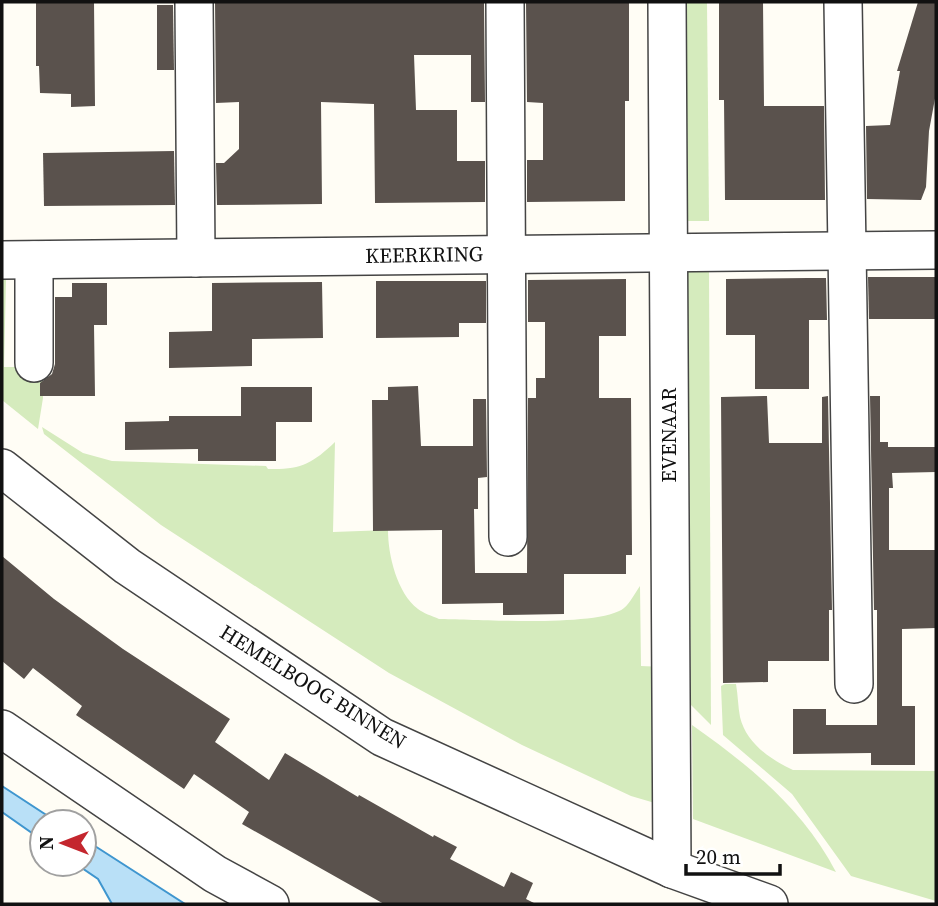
<svg xmlns="http://www.w3.org/2000/svg" width="938" height="906" viewBox="0 0 938 906" font-family="'Source Serif 4',serif">
<style>
.green{fill:#d5ebbd}
.water{fill:#b9e0f7;stroke:#3f96cf;stroke-width:2}
.building{fill:#5a524d}
.lines{fill:none;stroke-linecap:round;stroke-linejoin:round}
.minor-casing{stroke:#444;stroke-width:40}
.minor{stroke:#fff;stroke-width:37}
.labels{text-anchor:middle;stroke-width:7;stroke-linejoin:round;paint-order:stroke}
.street-label{font-size:21px;fill:#111;stroke:#fff}
</style>
<rect width="100%" height="100%" fill="#fffdf5"/>
<g class="green">
<polygon points="686,2 707,2 709,221 688,221"/>
<polygon points="687,267 709,267 711,725 691,705"/>
<polygon points="2,280 6,280 4,367 43,367 43,398 38,429 2,400"/>
<path d="M42,427L83,453L112,461L266,466L268,469C300,470 312,464 335,442L333,532L388,530C388,555 397,593 418,609C423,613 432,616 439,619C474,619 600,628 624,608C630,603 635,593 640,586L641,666L664,667L665,806L631,796L522,745L389,673L161,525L44,434Z"/>
<path d="M725,684H736C738,695 738,707 740,717C746,743 771,760 793,770L936,771V901L851,876L792,794L723,735L721,686Z"/>
<path d="M692,725C749,765 803,809 836,872L693,819Z"/>
</g>
<g class="water">
<polygon points="2,786 57,822 42,822 42,840 2,812"/>
<polygon points="84,839 185,904 112,904 98,879 76,864 84,864"/>
</g>
<g class="building">
<polygon points="36,2 94,2 95,106 71,107 71,94 40,93 39,66 36,66"/>
<polygon points="215,2 484,2 485,102 471,102 471,55 414,55 416,110 457,110 457,161 485,161 485,202 375,203 374,104 321,102 322,204 217,205 216,163 224,163 239,149 239,102 216,103"/>
<polygon points="526,2 629,2 629,101 625,101 625,201 527,202 527,160 543,160 543,103 527,102"/>
<polygon points="719,2 763,2 764,106 824,106 825,200 725,200 724,100 719,100"/>
<polygon points="918,2 936,2 936,93 929,131 926,187 921,200 867,199 866,126 890,125 900,71 897,71"/>
<polygon points="157,5 173,5 174,70 157,70"/>
<polygon points="174,151 175,205 44,206 43,153"/>
<polygon points="868,277 936,277 936,319 869,319"/>
<polygon points="808,278 826,278 827,320 809,320 809,389 755,389 755,335 726,335 726,279"/>
<polygon points="626,279 626,336 599,336 599,398 631,398 632,555 626,555 626,574 564,574 564,614 503,615 503,603 442,604 442,530 373,531 372,400 388,400 388,387 418,386 421,446 473,446 473,399 486,399 487,477 478,478 478,509 474,509 475,573 527,573 528,398 536,398 536,378 545,378 545,322 528,322 528,280"/>
<polygon points="376,281 486,281 486,323 459,323 459,337 376,338"/>
<polygon points="322,282 323,338 252,339 252,366 169,368 169,332 212,331 212,283"/>
<polygon points="72,283 107,283 107,325 94,325 95,396 40,396 40,383 52,374 55,364 55,297 72,297"/>
<polygon points="241,387 312,387 312,422 276,422 276,461 198,461 198,449 125,450 125,422 169,421 169,416 241,416"/>
<polygon points="767,396 769,443 822,443 822,397 828,396 832,610 829,610 829,661 768,661 768,682 723,683 721,397"/>
<polygon points="870,396 880,396 880,442 888,442 888,447 936,447 936,472 892,473 893,488 889,488 889,550 936,550 936,628 902,629 902,706 915,706 915,765 871,765 871,753 793,754 793,709 826,709 826,725 877,725 877,610 874,610"/>
<polygon points="2,556 54,599 123,649 230,719 215,742 269,780 285,753 358,797 359,795 433,837 434,835 457,847 450,859 504,887 511,872 533,883 526,899 536,904 384,904 242,824 249,812 194,774 184,789 76,715 82,706 33,668 24,679 2,661"/>
</g>
<g class="lines">
<g class="minor-casing">
<g id="minor">
<polyline points="194,2 196,258"/>
<polyline points="505,2 508,537"/>
<polyline points="667,2 672,869"/>
<polyline points="843,2 854,684"/>
<polyline points="2,260 936,250"/>
<polyline points="34,260 34,363"/>
<polyline points="2,468 127,566 382,737 672,869 769,904"/>
<polyline points="2,729 215,874 270,904"/>
</g>
</g>
<use href="#minor" class="minor"/>
</g>
<g class="labels">
<g class="street-label">
<text transform="translate(424 255) rotate(-1)" y="7">KEERKRING</text>
<text transform="translate(669 435) rotate(-90)" y="7">EVENAAR</text>
<text transform="translate(313 687) rotate(32)" y="7">HEMELBOOG BINNEN</text>
</g>
</g>
<rect width="938" height="906" fill="none" stroke="#111111" stroke-width="7"/>
<g transform="translate(63 843) rotate(270)"><circle r="33" fill="#ffffff" stroke="#a0a0a0" stroke-width="2"/>
<path d="M0-5L12 26L0 18L-12 26Z" fill="#c4262e"/>
<text y="-10" font-size="19" font-weight="bold" text-anchor="middle" fill="#111111">N</text>
</g>
<path d="M686 864v10h94v-10" fill="none" stroke="#111111" stroke-width="3.5"/>
<text x="696" y="864" font-size="21" fill="#111111" stroke="#ffffff" stroke-width="5" paint-order="stroke">20 m</text>
</svg>
